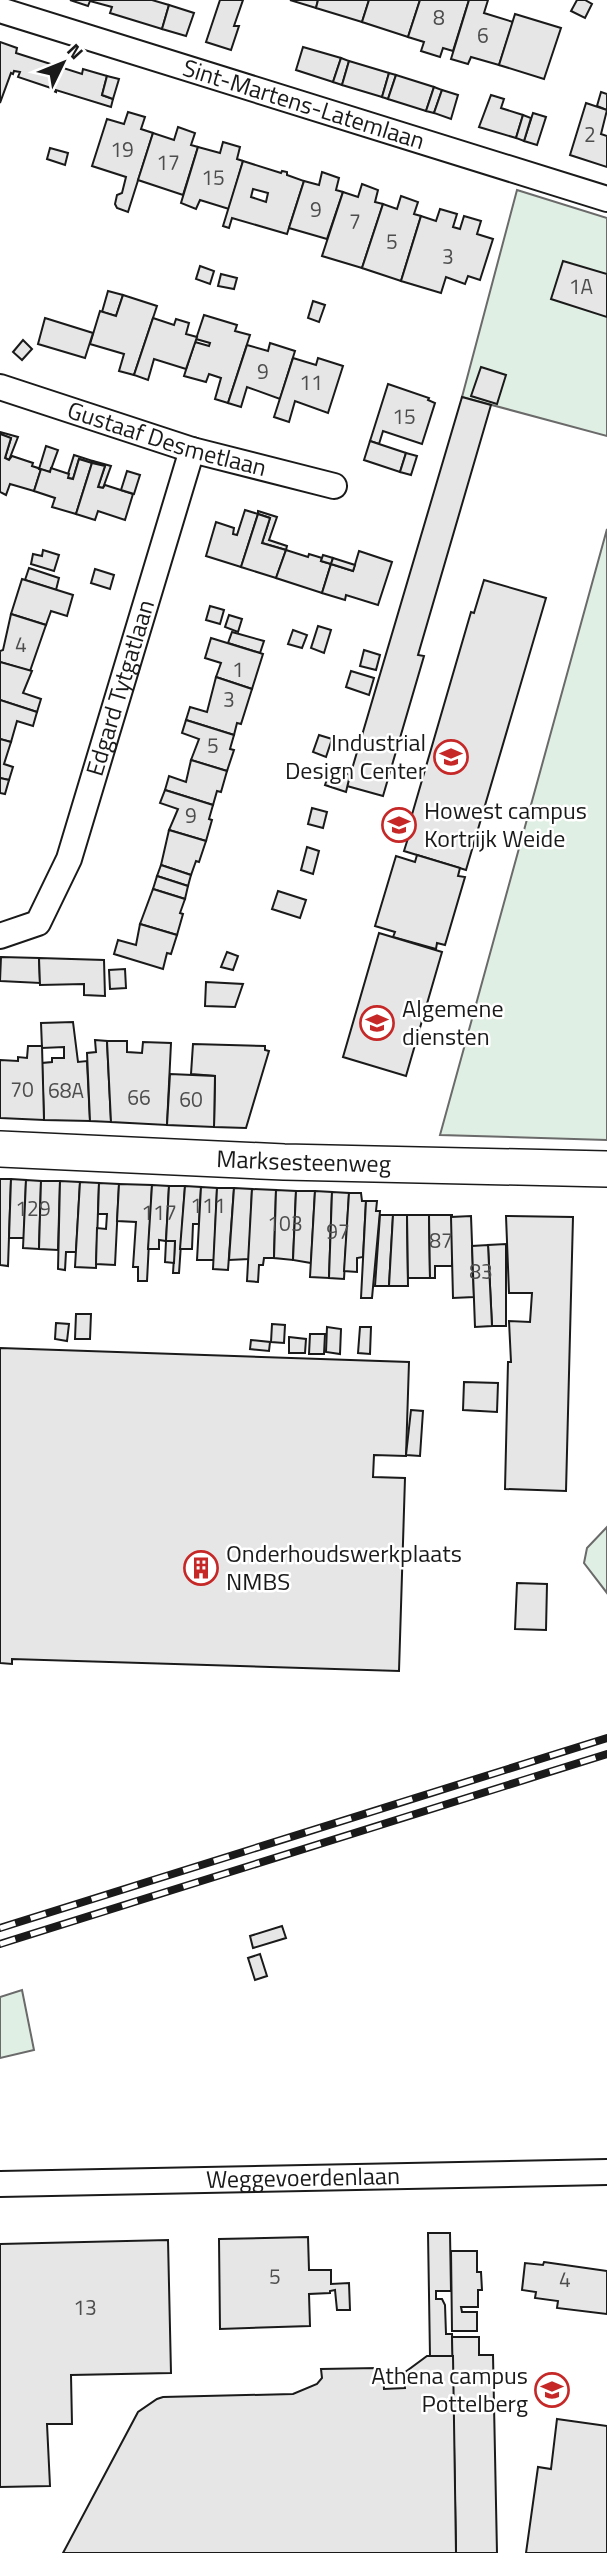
<svg xmlns="http://www.w3.org/2000/svg" width="607" height="2553" viewBox="0 0 607 2553" font-family="'Titillium Web',sans-serif">
<style>
.green{fill:#e0efe3;stroke:#6a6a6a;stroke-width:2}
.building{fill:#e6e6e6;stroke:#1a1a1a;stroke-width:2;fill-rule:evenodd}
.lines{fill:none;stroke-linecap:round;stroke-linejoin:round}
.street-casing{stroke:#1a1a1a;stroke-width:28}
.secondary-casing{stroke:#1a1a1a;stroke-width:38}
.street{stroke:#fff;stroke-width:24}
.secondary{stroke:#fff;stroke-width:35}
.rail-casing{stroke:#1a1a1a;stroke-width:8}
.rail{stroke:#fff;stroke-width:5;stroke-dasharray:16;stroke-linecap:butt}
.labels{text-anchor:middle;stroke-width:5;stroke-linejoin:round;paint-order:stroke}
.number-label{font-size:21px;fill:#4d4d4d}
.street-label{font-size:24px;fill:#1a1a1a;stroke:#fff}
.poi-label{font-size:24px;fill:#1a1a1a;stroke:#fff;text-anchor:start}
</style>
<rect width="100%" height="100%" fill="#fff"/>
<g class="green">
<polygon points="517,190 607,218 607,436 462,397"/>
<polygon points="607,529 607,1140 440,1135"/>
<polygon points="607,1527 607,1593 584,1563 587,1548"/>
<polygon points="22,1990 34,2050 0,2058 0,1997"/>
</g>
<g class="building">
<polygon points="70,0 152,0 169,5 162,29 110,13 112,7 90,1 88,6"/>
<polygon points="220,0 243,0 234,26 239,26 231,50 206,42"/>
<polygon points="290,0 318,0 316,8"/>
<polygon points="318,0 369,0 362,22 316,8"/>
<polygon points="369,0 420,0 408,37 362,22"/>
<polygon points="420,0 469,0 453,51 443,48 440,57 421,51 424,42 408,37"/>
<polygon points="469,0 488,0 484,13 513,22 499,65 471,57 468,64 451,59"/>
<polygon points="577,0 585,0 592,4 585,18 571,11"/>
<polygon points="169,5 194,13 186,36 162,29"/>
<polygon points="515,14 561,28 544,79 499,65"/>
<polygon points="0,42 17,48 16,53 82,74 83,69 107,76 102,95 113,99 111,107 56,90 56,92 51,90 51,88 18,77 20,72 14,71 13,74 11,73 0,103"/>
<polygon points="303,47 341,58 333,82 296,70"/>
<polygon points="341,58 349,61 342,85 333,82"/>
<polygon points="349,61 389,73 382,97 342,85"/>
<polygon points="389,73 396,75 388,99 382,97"/>
<polygon points="396,75 434,87 426,111 388,99"/>
<polygon points="107,76 119,79 113,99 102,95"/>
<polygon points="434,87 442,90 434,113 426,111"/>
<polygon points="442,90 458,95 451,119 434,113"/>
<polygon points="601,92 607,94 607,110 597,106"/>
<polygon points="491,95 504,99 501,108 523,115 516,138 479,127"/>
<polygon points="586,103 607,110 601,134 607,136 607,167 570,155"/>
<polygon points="128,112 145,117 141,129 153,133 128,212 117,208 115,204 117,195 122,193 126,177 92,166 107,119 124,124"/>
<polygon points="533,113 546,117 537,145 524,141"/>
<polygon points="523,115 531,118 524,141 516,138"/>
<polygon points="178,127 195,133 191,145 198,147 183,195 138,180 153,133 174,140"/>
<polygon points="223,142 240,147 237,159 243,161 229,209 200,200 196,209 181,203 198,147 220,153"/>
<polygon points="50,148 68,153 65,165 47,159"/>
<path d="M243,161L281,173L282,171L287,172V175L304,181L287,234L232,218L229,228L223,226ZM253,189L268,193L266,202L251,197Z"/>
<polygon points="322,172 339,178 336,190 343,192 327,239 289,228 304,181 319,185"/>
<polygon points="362,184 378,190 375,202 383,204 362,268 322,256 343,192 358,197"/>
<polygon points="401,196 418,202 414,214 421,216 401,281 362,268 383,204 397,209"/>
<polygon points="440,209 457,214 453,227 460,229 464,216 481,221 477,234 493,239 480,280 468,276 465,284 446,277 441,293 401,281 421,216 436,221"/>
<polygon points="563,261 607,274 607,317 551,299"/>
<polygon points="200,266 214,271 210,284 196,279"/>
<polygon points="221,274 237,278 234,289 218,286"/>
<polygon points="108,291 123,295 116,316 102,312"/>
<polygon points="123,295 157,306 134,375 119,371 124,354 90,344 100,311 116,316"/>
<polygon points="313,301 325,305 319,322 308,318"/>
<polygon points="204,315 237,325 235,331 250,335 228,403 215,399 221,378 209,374 206,382 184,376 195,342 209,346 210,343 196,339"/>
<polygon points="45,318 93,333 85,358 38,344"/>
<polygon points="153,318 174,325 176,319 189,323 186,334 197,337 186,369 154,359 148,380 134,375"/>
<polygon points="23,340 32,349 22,360 13,352"/>
<polygon points="270,343 295,351 280,399 247,387 241,407 228,403 247,345 268,351"/>
<polygon points="293,358 316,365 318,358 343,366 328,413 295,401 289,422 274,417"/>
<polygon points="481,367 506,375 497,404 471,396"/>
<polygon points="388,384 429,398 428,400 435,403 422,444 383,431 379,444 370,441"/>
<polygon points="462,397 491,405 418,655 424,656 383,796 347,786"/>
<polygon points="0,432 18,437 9,460 5,458 11,438 0,434"/>
<polygon points="0,434 11,438 5,458 9,460 12,456 33,463 32,466 41,469 34,491 10,484 6,495 0,492"/>
<polygon points="370,441 406,453 400,472 364,460"/>
<polygon points="46,446 58,450 50,472 39,469"/>
<polygon points="406,453 417,456 411,475 400,472"/>
<polygon points="74,455 93,461 92,463 79,459 73,479 68,478 68,474"/>
<polygon points="79,459 92,463 76,514 52,507 55,498 34,491 41,469 50,472 51,468 69,474 68,478 73,479"/>
<polygon points="93,461 111,466 103,488 98,487 105,466 92,463"/>
<polygon points="92,463 105,466 98,487 103,488 105,485 133,494 125,520 98,511 95,520 76,514"/>
<polygon points="127,471 140,475 134,494 121,490"/>
<polygon points="245,510 258,514 241,567 206,556 216,522 234,528 233,534 237,535"/>
<polygon points="258,511 277,517 269,540 287,546 286,550 262,543 270,518 258,514"/>
<polygon points="258,514 270,518 262,543 286,550 276,578 241,567"/>
<polygon points="43,550 59,555 54,571 31,564 33,554 42,556"/>
<polygon points="286,550 308,557 309,554 322,558 321,561 331,564 322,593 276,578"/>
<polygon points="359,551 392,562 378,605 346,595 345,600 322,593 331,564 353,571"/>
<polygon points="323,555 333,558 331,564 321,561"/>
<polygon points="333,558 355,565 353,571 331,564"/>
<polygon points="29,568 59,578 56,590 25,580"/>
<polygon points="95,569 114,575 110,589 91,583"/>
<polygon points="22,579 73,595 67,616 51,611 46,625 11,614"/>
<polygon points="484,580 546,598 466,870 404,851 414,819 411,818 471,612 474,613"/>
<polygon points="210,606 224,610 220,624 206,620"/>
<polygon points="11,614 46,625 30,671 0,662 0,651 3,650"/>
<polygon points="229,615 242,619 238,632 225,627"/>
<polygon points="318,626 331,630 324,653 311,648"/>
<polygon points="293,630 307,635 302,648 288,644"/>
<polygon points="232,632 264,641 260,653 228,643"/>
<polygon points="211,638 263,654 252,689 216,677 221,663 205,658"/>
<polygon points="364,650 380,655 376,670 360,666"/>
<polygon points="0,662 32,671 23,693 41,699 37,712 0,700"/>
<polygon points="351,671 374,678 369,695 346,687"/>
<polygon points="216,677 252,689 241,724 237,723 234,735 186,720 190,707 207,712"/>
<polygon points="0,700 37,712 33,726 17,721 11,742 0,739"/>
<polygon points="186,720 234,735 230,749 234,750 227,771 191,760 199,739 182,733"/>
<polygon points="319,735 332,739 326,757 313,752"/>
<polygon points="0,739 11,742 4,764 13,767 9,780 0,778"/>
<polygon points="191,760 227,771 221,792 217,791 213,805 165,790 169,776 186,782"/>
<polygon points="331,767 350,775 346,792 325,785"/>
<polygon points="0,778 9,780 5,794 0,793"/>
<polygon points="165,790 213,805 209,819 212,820 206,841 169,830 178,809 160,803"/>
<polygon points="312,808 327,812 323,828 308,824"/>
<polygon points="169,830 206,841 199,862 196,861 191,875 161,865"/>
<polygon points="307,847 319,851 313,874 301,870"/>
<polygon points="417,855 460,868 458,876 465,877 445,945 437,943 436,949 393,937 395,932 375,926 396,856 415,862"/>
<polygon points="161,865 191,875 188,886 157,876"/>
<polygon points="157,876 188,886 185,899 153,889"/>
<polygon points="153,889 185,899 180,913 183,914 177,935 140,924"/>
<polygon points="278,891 306,900 300,918 272,909"/>
<polygon points="140,924 177,935 171,954 167,953 163,969 114,954 118,940 136,945"/>
<polygon points="379,933 442,952 406,1076 343,1057"/>
<polygon points="227,952 238,956 233,970 221,967"/>
<polygon points="1,957 39,958 40,983 0,981"/>
<polygon points="39,958 104,960 105,996 84,995 84,984 40,985"/>
<polygon points="125,969 126,988 110,989 109,970"/>
<polygon points="206,982 243,984 235,1007 205,1006"/>
<polygon points="73,1022 78,1062 87,1061 90,1121 44,1120 42,1063 52,1062 52,1058 64,1058 64,1047 42,1048 41,1023"/>
<polygon points="95,1040 107,1041 111,1122 90,1121 87,1053 96,1052"/>
<polygon points="107,1041 127,1041 127,1052 142,1053 143,1042 171,1043 167,1125 111,1122"/>
<polygon points="193,1044 265,1046 265,1050 269,1051 246,1128 214,1127 215,1076 191,1074"/>
<polygon points="28,1046 42,1046 44,1120 0,1118 0,1060 18,1061 18,1057 27,1058"/>
<polygon points="170,1074 215,1076 214,1127 167,1125"/>
<polygon points="0,1179 11,1179 8,1266 0,1265"/>
<polygon points="11,1179 26,1180 24,1238 9,1238"/>
<polygon points="26,1180 41,1181 39,1249 23,1248"/>
<polygon points="41,1181 60,1181 58,1250 39,1249"/>
<polygon points="60,1181 80,1182 76,1252 66,1252 65,1270 58,1269"/>
<polygon points="80,1182 99,1183 96,1268 75,1267"/>
<polygon points="99,1183 119,1184 115,1265 96,1264 97,1228 106,1229 107,1214 98,1214"/>
<polygon points="119,1184 152,1185 147,1281 138,1281 138,1267 133,1267 136,1222 117,1221"/>
<polygon points="152,1185 169,1186 166,1241 159,1240 159,1249 148,1249"/>
<polygon points="169,1186 185,1186 179,1273 173,1273 175,1241 166,1241"/>
<polygon points="185,1186 201,1187 199,1224 193,1224 192,1249 180,1249"/>
<polygon points="201,1187 217,1188 214,1260 197,1260"/>
<polygon points="217,1188 234,1188 228,1270 213,1269"/>
<polygon points="234,1188 252,1189 249,1259 229,1260"/>
<polygon points="252,1189 276,1190 274,1258 264,1258 263,1265 259,1265 258,1282 247,1281"/>
<polygon points="276,1190 296,1191 293,1260 274,1258"/>
<polygon points="296,1191 315,1191 311,1263 293,1260"/>
<polygon points="315,1191 332,1192 329,1278 310,1277"/>
<polygon points="332,1192 349,1193 344,1279 329,1278"/>
<polygon points="349,1193 361,1193 362,1201 366,1201 363,1257 357,1258 357,1272 344,1271"/>
<polygon points="366,1201 377,1201 376,1211 380,1211 372,1298 361,1298"/>
<polygon points="380,1215 393,1215 389,1286 375,1286"/>
<polygon points="393,1215 407,1215 408,1286 389,1286"/>
<polygon points="407,1215 429,1215 430,1278 408,1278"/>
<polygon points="429,1215 452,1215 452,1266 435,1266 435,1278 430,1278"/>
<polygon points="471,1216 474,1297 453,1298 451,1217"/>
<polygon points="506,1216 573,1217 566,1491 505,1489 508,1362 511,1362 509,1321 530,1322 532,1293 509,1293"/>
<polygon points="166,1241 175,1241 174,1263 165,1262"/>
<polygon points="506,1244 506,1326 492,1326 488,1245"/>
<polygon points="488,1245 492,1326 475,1327 472,1246"/>
<polygon points="76,1314 91,1314 90,1339 75,1339"/>
<polygon points="56,1323 69,1324 67,1341 55,1339"/>
<polygon points="272,1324 285,1325 284,1343 271,1342"/>
<polygon points="327,1327 341,1329 340,1354 326,1352"/>
<polygon points="360,1327 371,1327 370,1354 358,1353"/>
<polygon points="310,1334 325,1334 324,1354 309,1354"/>
<polygon points="289,1337 306,1339 305,1353 289,1353"/>
<polygon points="251,1340 270,1342 269,1351 250,1349"/>
<polygon points="0,1348 409,1362 406,1456 374,1455 373,1477 405,1478 399,1671 12,1659 12,1664 0,1663"/>
<polygon points="464,1382 498,1383 497,1412 463,1410"/>
<polygon points="411,1410 423,1411 420,1456 406,1455"/>
<polygon points="517,1583 547,1584 546,1630 515,1629"/>
<polygon points="282,1926 286,1938 253,1948 250,1936"/>
<polygon points="260,1954 267,1976 255,1980 248,1958"/>
<polygon points="428,2233 450,2233 451,2291 436,2291 436,2299 442,2299 445,2305 446,2334 452,2334 453,2356 430,2356"/>
<polygon points="308,2237 309,2270 331,2270 331,2284 349,2283 350,2310 337,2310 335,2290 330,2291 330,2293 309,2294 310,2326 220,2329 219,2239"/>
<polygon points="168,2240 171,2373 71,2375 72,2424 47,2424 50,2486 0,2487 0,2244"/>
<polygon points="451,2251 477,2251 477,2272 481,2272 482,2290 478,2290 478,2307 461,2307 462,2312 477,2312 477,2331 452,2331"/>
<polygon points="544,2262 607,2271 607,2314 557,2308 558,2301 535,2298 536,2292 522,2290 525,2263 543,2265"/>
<polygon points="452,2337 479,2337 479,2355 493,2355 497,2553 456,2553"/>
<polygon points="427,2356 453,2356 456,2553 63,2553 138,2412 157,2399 163,2397 293,2394 317,2384 322,2378 321,2369 378,2368 378,2371 383,2371 384,2389 405,2388 404,2373"/>
<polygon points="557,2419 607,2426 607,2553 526,2553 538,2467 551,2469"/>
</g>
<g class="lines">
<g class="street-casing">
<g id="street">
<path id="s1" d="M0,10L607,199"/>
<path id="s2" d="M0,387L192,450L334,486"/>
<path id="s3" d="M0,936L38,923L69,859L192,450"/>
<path id="s4" d="M0,2184L607,2172"/>
</g>
</g>
<g class="secondary-casing">
<g id="secondary">
<path id="s5" d="M0,1149L284,1162L607,1169"/>
</g>
</g>
<use href="#street" class="street"/>
<use href="#secondary" class="secondary"/>
<g class="rail-casing">
<g id="rail">
<polyline points="0,1928 607,1738"/>
<polyline points="0,1944 607,1754"/>
</g>
</g>
<use href="#rail" class="rail"/>
</g>
<defs>
<g id="university-ring" transform="scale(1.75)"><circle r="9.5" fill="#fff" stroke="#c62828" stroke-width="1.5"/><path d="M0-5L7-2L0 1L-7-2ZM-4 1L0 2.5L4 1V4Q0 6-4 4Z" fill="#c62828"/></g>
<g id="building-ring" transform="scale(1.75)"><circle r="9.5" fill="#fff" stroke="#c62828" stroke-width="1.5"/><path d="M-4-6H4V6H1V3H-1V6H-4ZM-2.5-4.3h1.7v1.8h-1.7ZM.8-4.3h1.7v1.8H.8ZM-2.5-1h1.7V.8h-1.7ZM.8-1h1.7V.8H.8Z" fill="#c62828"/></g>
<g id="school-ring" transform="scale(1.75)"><circle r="9.5" fill="#fff" stroke="#c62828" stroke-width="1.5"/><path d="M0-5L7-2L0 1L-7-2ZM-4 1L0 2.5L4 1V4Q0 6-4 4Z" fill="#c62828"/></g>
</defs>
<g fill-rule="evenodd">
<use href="#university-ring" x="451" y="757"/>
<use href="#university-ring" x="399" y="825"/>
<use href="#university-ring" x="377" y="1023"/>
<use href="#building-ring" x="201" y="1568"/>
<use href="#school-ring" x="552" y="2390"/>
</g>
<g class="labels">
<g class="number-label">
<text x="439" y="25">8</text>
<text x="483" y="43">6</text>
<text x="590" y="142">2</text>
<text x="122" y="157">19</text>
<text x="168" y="170">17</text>
<text x="213" y="185">15</text>
<text x="316" y="217">9</text>
<text x="355" y="229">7</text>
<text x="392" y="249">5</text>
<text x="448" y="264">3</text>
<text x="581" y="294">1A</text>
<text x="263" y="379">9</text>
<text x="311" y="390">11</text>
<text x="404" y="424">15</text>
<text x="21" y="652">4</text>
<text x="238" y="677">1</text>
<text x="229" y="707">3</text>
<text x="213" y="753">5</text>
<text x="191" y="823">9</text>
<text x="22" y="1097">70</text>
<text x="66" y="1098">68A</text>
<text x="139" y="1105">66</text>
<text x="191" y="1107">60</text>
<text x="208" y="1213">111</text>
<text x="33" y="1216">129</text>
<text x="159" y="1220">117</text>
<text x="285" y="1231">103</text>
<text x="338" y="1239">97</text>
<text x="441" y="1248">87</text>
<text x="481" y="1279">83</text>
<text x="275" y="2284">5</text>
<text x="565" y="2287">4</text>
<text x="85" y="2315">13</text>
</g>
<g class="street-label">
<text dy="8" stroke="none"><textPath href="#s1" startOffset="318">Sint-Martens-Latemlaan</textPath></text>
<text dy="8" stroke="none"><textPath href="#s2" startOffset="175">Gustaaf Desmetlaan</textPath></text>
<text dy="8" stroke="none"><textPath href="#s3" startOffset="290">Edgard Tytgatlaan</textPath></text>
<text dy="8" stroke="none"><textPath href="#s5" startOffset="304">Marksesteenweg</textPath></text>
<text dy="8" stroke="none"><textPath href="#s4" startOffset="303">Weggevoerdenlaan</textPath></text>
</g>
<g class="poi-label">
<text x="426" y="751" text-anchor="end">Industrial<tspan x="426" dy="28">Design Center</tspan></text>
<text x="424" y="819">Howest campus<tspan x="424" dy="28">Kortrijk Weide</tspan></text>
<text x="402" y="1017">Algemene<tspan x="402" dy="28">diensten</tspan></text>
<text x="226" y="1562">Onderhoudswerkplaats<tspan x="226" dy="28">NMBS</tspan></text>
<text x="528" y="2384" text-anchor="end">Athena campus<tspan x="528" dy="28">Pottelberg</tspan></text>
</g>
</g>
<g transform="translate(63 63) rotate(47)" stroke="#ffffff" stroke-width="5" paint-order="stroke">
<path d="M0-5L12 26L0 18L-12 26Z" fill="#1a1a1a"/>
<text y="-10" font-size="19" font-weight="bold" text-anchor="middle" fill="#1a1a1a">N</text>
</g>
</svg>
